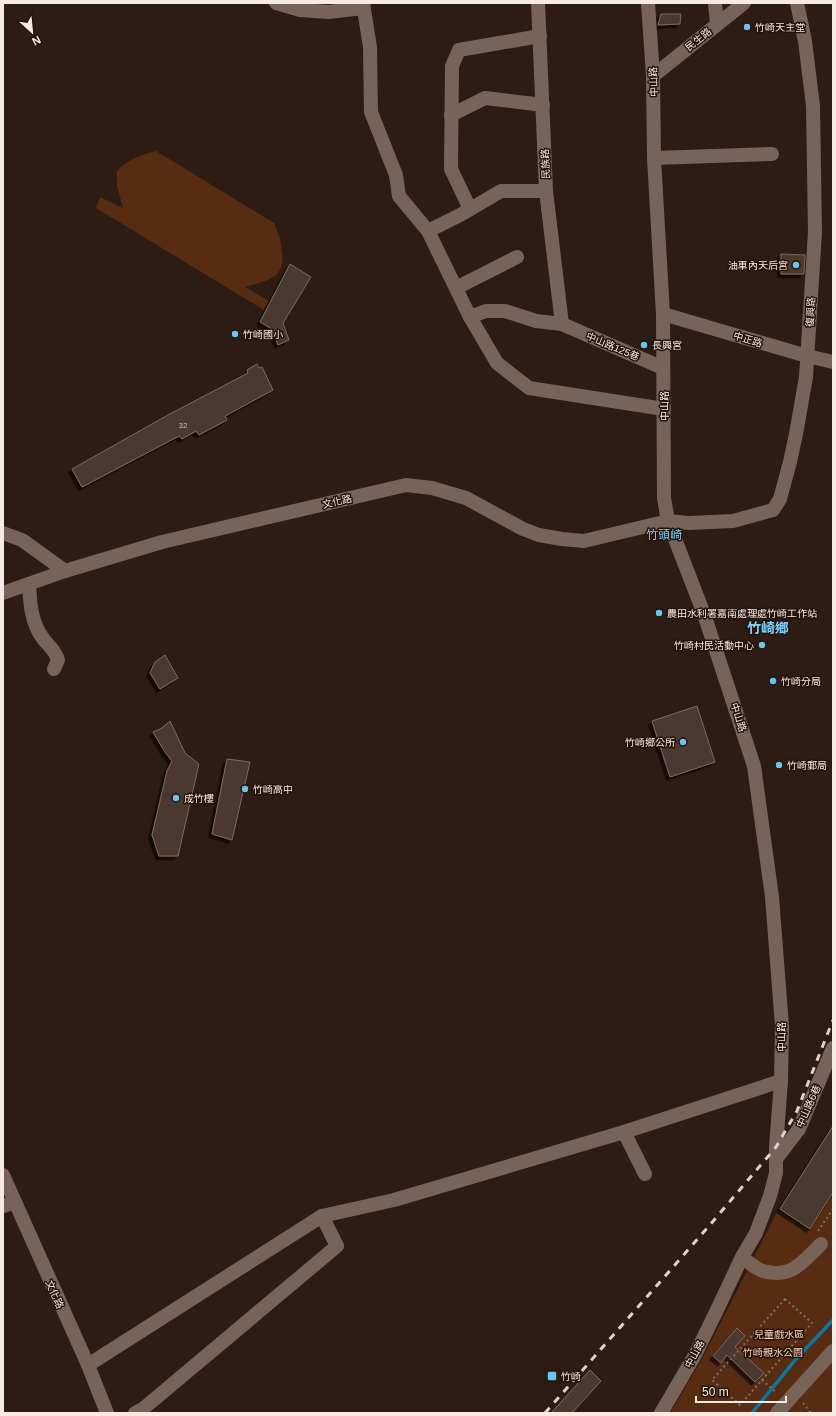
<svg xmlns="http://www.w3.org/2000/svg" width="836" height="1416" viewBox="0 0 836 1416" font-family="Arial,'Noto Sans TC',sans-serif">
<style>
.green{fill:#572c13}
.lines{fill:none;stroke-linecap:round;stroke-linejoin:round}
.stream{stroke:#0879a3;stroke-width:3.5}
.building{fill:#4b392f;stroke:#7d695e;filter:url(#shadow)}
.path{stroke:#7d6e67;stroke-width:2;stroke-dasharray:2 3;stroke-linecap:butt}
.minor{stroke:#776358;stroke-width:14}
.rail{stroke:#ded2cb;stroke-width:3;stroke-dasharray:7 7;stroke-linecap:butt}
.poi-dot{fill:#68c4f0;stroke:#23130a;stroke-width:1.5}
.labels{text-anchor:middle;stroke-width:3;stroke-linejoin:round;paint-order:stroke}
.number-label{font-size:8px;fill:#cbbeb7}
.poi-label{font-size:10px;fill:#f6eae4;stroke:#23130a;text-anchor:start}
.street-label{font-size:10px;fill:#f6eae4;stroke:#23130a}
.park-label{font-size:10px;fill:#fdd4be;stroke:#23130a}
.quarter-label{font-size:12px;fill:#81d4fe;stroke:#23130a}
.district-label{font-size:14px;font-weight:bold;fill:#81d4fe;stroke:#23130a}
</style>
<defs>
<filter id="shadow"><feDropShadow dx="-3.5" dy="3.5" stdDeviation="0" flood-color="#0009"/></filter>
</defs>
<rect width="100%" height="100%" fill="#2d1c13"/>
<g class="green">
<path d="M156,151L274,223C280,236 289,266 275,276C266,282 254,284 245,287L269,301L264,310L96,208L100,197L123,208L117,186V171C128,159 140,155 156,151Z"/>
<polygon points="833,1194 833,1413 670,1413 702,1359 778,1210 810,1231"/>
</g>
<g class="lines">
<polyline class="stream" points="752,1413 796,1359 833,1320"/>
</g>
<g class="building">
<polygon points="661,14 681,14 680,24 658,25"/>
<polygon points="781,254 805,255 804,274 781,274"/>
<polygon points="290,264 311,277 283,323 289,340 278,345 272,329 260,322"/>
<polygon points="257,364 259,368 262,367 273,390 225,416 227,420 199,435 196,431 182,439 179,436 82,487 72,469 168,415 248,373 247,370"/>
<polygon points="165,655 178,678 160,689 150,673 155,662"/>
<polygon points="697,706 715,762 670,777 652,721"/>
<polygon points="170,721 185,753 199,764 178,856 159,856 152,835 167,771 172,761 165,752 153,732 162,728"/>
<polygon points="227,759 250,762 232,840 212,834"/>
<polygon points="833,1126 833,1192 810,1229 780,1209"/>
<polygon points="737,1328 745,1336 735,1347 764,1373 755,1382 727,1355 721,1363 713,1356"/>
<polygon points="590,1370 601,1381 572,1413 551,1413"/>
</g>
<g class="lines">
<g class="path">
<polyline points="818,1231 833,1209"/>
<polygon points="785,1299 812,1323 740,1405 712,1380"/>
<polyline points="762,1380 777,1393"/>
<polyline points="803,1403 811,1413"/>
</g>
<g class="minor">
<polyline points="276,3 300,10 329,12 363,8"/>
<polyline points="363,3 370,47 371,112 396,175 399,196 428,231 470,317 486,311 505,311 536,321 562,324 663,368"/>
<polyline points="538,3 546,191 562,324"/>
<polyline points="648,3 653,76 654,158 663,314 664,498 668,521 704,614 754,766 772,897 782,1026 781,1081 776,1147 776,1173 770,1196 756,1233 742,1257 716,1312 695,1355 661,1413"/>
<polyline points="715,3 717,24"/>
<polyline points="653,76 744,3"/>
<polyline points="451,115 485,98 543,105"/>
<polyline points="654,158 772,154"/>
<polyline points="470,209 451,169 452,66 459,50 540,36"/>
<polyline points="428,231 462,214 501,191 546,191"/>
<polyline points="456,288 517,257"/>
<polyline points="663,314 807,356 833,362"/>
<polyline points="470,317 497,363 529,388 664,409"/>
<polyline points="3,533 22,540 65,571"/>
<path d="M29,584C30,602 31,622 42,637C47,645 55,649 58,660L54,669"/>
<polyline points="3,593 65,571 162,542 406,485 432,488 466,498 523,529 539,535 562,539 584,541 668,521 689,523 733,521 773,510 780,499 790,462 796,434 806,377 815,232 813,106 805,41 797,3"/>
<polyline points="624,1132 645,1174"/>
<polyline points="776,1159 799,1129 833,1048"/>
<polyline points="3,1175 88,1365 107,1413"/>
<polyline points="3,1206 15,1202"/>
<path d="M742,1257C748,1262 756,1269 763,1271C791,1279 803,1262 821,1244"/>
<polyline points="88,1365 322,1216 394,1200 624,1132 781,1081"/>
<polyline points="135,1413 144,1408 337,1246 322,1216"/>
<polyline points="777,1413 833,1351"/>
</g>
<polyline class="rail" points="545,1413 709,1226 776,1147 797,1111 833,1020"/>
</g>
<g class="poi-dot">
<circle cx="747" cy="27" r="4"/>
<circle cx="796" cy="265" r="4"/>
<circle cx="235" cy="334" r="4"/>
<circle cx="644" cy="345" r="4"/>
<circle cx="659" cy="613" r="4"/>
<circle cx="762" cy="645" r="4"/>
<circle cx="773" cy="681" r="4"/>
<circle cx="683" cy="742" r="4"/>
<circle cx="779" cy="765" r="4"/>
<circle cx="245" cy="789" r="4"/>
<circle cx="176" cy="798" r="4"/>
<rect x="547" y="1371" width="10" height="10" rx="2"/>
</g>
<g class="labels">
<g class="number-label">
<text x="183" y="428">32</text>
</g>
<g class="poi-label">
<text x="755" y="31">竹崎天主堂</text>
<text x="788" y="269" text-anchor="end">油車內天后宮</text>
<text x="243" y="338">竹崎國小</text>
<text x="652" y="349">長興宮</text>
<text x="667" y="617">農田水利署嘉南處理處竹崎工作站</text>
<text x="754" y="649" text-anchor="end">竹崎村民活動中心</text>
<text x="781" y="685">竹崎分局</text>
<text x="675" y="746" text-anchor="end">竹崎鄉公所</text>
<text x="787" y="769">竹崎郵局</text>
<text x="253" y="793">竹崎高中</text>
<text x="184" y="802">成竹樓</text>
<text x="561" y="1380">竹崎</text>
</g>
<g class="street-label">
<text transform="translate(698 39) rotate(-39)" y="4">民生路</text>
<text transform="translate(653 82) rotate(-92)" y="4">中山路</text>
<text transform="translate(545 164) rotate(-92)" y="4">民族路</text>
<text transform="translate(810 312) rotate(-86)" y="4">復興路</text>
<text transform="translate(748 339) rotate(17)" y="4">中正路</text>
<text transform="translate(613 346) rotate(23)" y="4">中山路125巷</text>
<text transform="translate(664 406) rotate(-90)" y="4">中山路</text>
<text transform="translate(337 501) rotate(-13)" y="4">文化路</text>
<text transform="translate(739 717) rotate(72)" y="4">中山路</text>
<text transform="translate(781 1037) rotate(-90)" y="4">中山路</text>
<text transform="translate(808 1106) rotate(-66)" y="4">中山路6巷</text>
<text transform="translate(55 1294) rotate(66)" y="4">文化路</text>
<text transform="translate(694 1354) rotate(-62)" y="4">中山路</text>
</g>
<g class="park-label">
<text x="779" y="1338">兒童戲水區</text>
<text x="773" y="1356">竹崎親水公園</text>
</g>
<g class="quarter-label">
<text x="664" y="539">竹頭崎</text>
</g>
<g class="district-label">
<text x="768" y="633">竹崎鄉</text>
</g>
</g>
<rect width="836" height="1416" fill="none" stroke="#f6eae4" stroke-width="8"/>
<g transform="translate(32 32) rotate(153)" stroke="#23130a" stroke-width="3" paint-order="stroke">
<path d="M0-3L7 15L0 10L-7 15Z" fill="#f6eae4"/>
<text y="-6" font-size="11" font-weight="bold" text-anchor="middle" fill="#f6eae4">N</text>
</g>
<path d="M696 1396v6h90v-6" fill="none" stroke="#f6eae4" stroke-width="2"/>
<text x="702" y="1396" font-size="12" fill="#f6eae4" stroke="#23130a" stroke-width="3" paint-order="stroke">50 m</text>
</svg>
